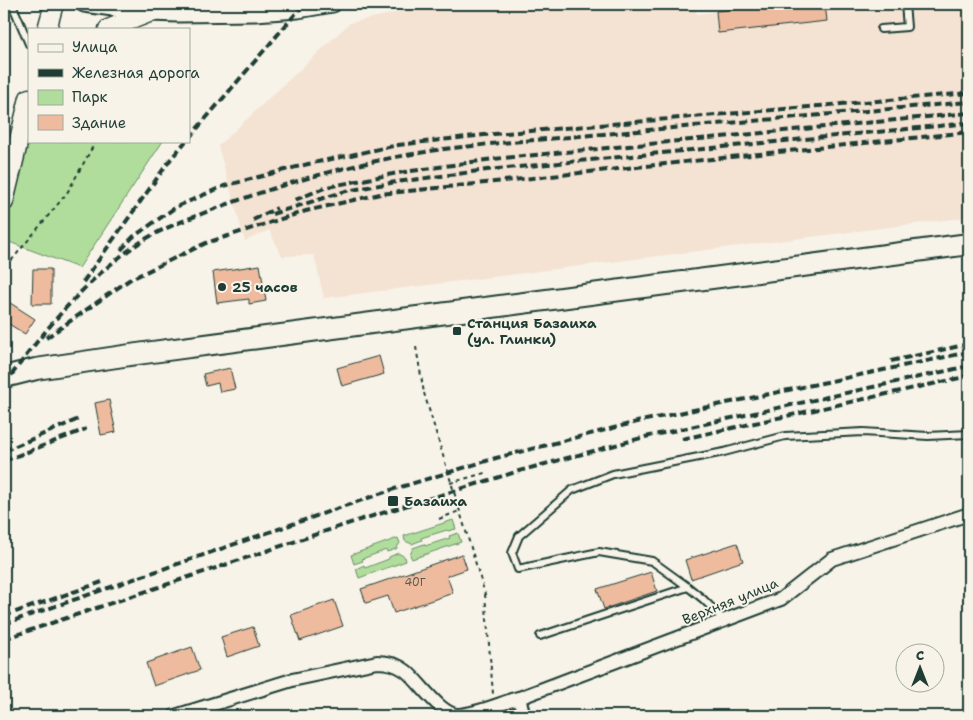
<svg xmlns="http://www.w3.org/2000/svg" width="973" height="720" viewBox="0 0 973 720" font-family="'Shantell Sans',sans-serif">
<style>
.built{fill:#f4e2d2}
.green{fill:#b0dd9b;stroke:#688d68}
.building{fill:#eebb9f;stroke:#1f3d34}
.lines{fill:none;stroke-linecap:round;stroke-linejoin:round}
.service-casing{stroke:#1f3d34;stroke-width:10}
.minor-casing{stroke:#1f3d34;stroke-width:16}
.tertiary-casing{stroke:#1f3d34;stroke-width:19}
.secondary-casing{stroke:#1f3d34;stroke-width:21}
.trunk-casing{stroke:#1f3d34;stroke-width:24}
.path{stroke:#1f3d34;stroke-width:2;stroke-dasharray:4 4;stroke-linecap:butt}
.service{stroke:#f7f3e8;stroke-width:6}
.minor{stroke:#f7f3e8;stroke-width:12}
.tertiary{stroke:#f7f3e8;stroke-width:15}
.secondary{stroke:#f7f3e8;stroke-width:18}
.trunk{stroke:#f7f3e8;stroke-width:20}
.rail{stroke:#1f3d34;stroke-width:4;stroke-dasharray:8 4;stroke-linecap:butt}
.path-bridge{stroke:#1f3d34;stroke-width:2;stroke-dasharray:4 4;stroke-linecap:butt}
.poi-dot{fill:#1f3d34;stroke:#f7f3e8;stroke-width:2}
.labels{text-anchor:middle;stroke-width:4;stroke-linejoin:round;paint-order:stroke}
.number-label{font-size:11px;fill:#535c4f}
.poi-label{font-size:14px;font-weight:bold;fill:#1f3d34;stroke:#f7f3e8;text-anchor:start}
.street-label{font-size:14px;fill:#1f3d34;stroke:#f7f3e8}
</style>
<rect width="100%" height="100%" fill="#f7f3e8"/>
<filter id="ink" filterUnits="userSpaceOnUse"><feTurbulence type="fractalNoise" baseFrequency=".02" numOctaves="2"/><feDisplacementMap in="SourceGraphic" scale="10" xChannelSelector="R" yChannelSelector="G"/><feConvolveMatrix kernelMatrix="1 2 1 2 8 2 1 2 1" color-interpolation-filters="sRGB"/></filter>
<g filter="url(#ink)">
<polygon class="built" points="436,4 694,4 697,14 785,4 825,4 825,7 873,7 901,4 969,4 969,217 324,298 314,255 282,256 269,230 245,241 218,146 350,23"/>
<g class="green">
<polygon points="29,123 29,141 163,141 79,268 4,240 4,230"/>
<polygon points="453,520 456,529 448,531 447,530 421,538 422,540 412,544 405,541 404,536"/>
<polygon points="458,533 461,542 412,559 410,555 413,548 424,544 425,546 450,538 449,536"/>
<polygon points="398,538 400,543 396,549 387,552 386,550 362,559 363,561 354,564 351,555"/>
<polygon points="398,553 405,557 406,561 359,578 356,569 364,565 365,568 389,559 389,557"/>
</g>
<g class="building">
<polygon points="785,4 825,4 827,21 718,33 716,11"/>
<polygon points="260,265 266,301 249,304 249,299 217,303 213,272"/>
<polygon points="33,269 51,269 51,304 32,304"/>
<polygon points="4,299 35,319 25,334 4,321"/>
<polygon points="379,356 384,374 342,386 337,368"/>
<polygon points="230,368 235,389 220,392 218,383 206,386 203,374"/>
<polygon points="109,400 116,432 101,435 95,403"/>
<polygon points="737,543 743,561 691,579 685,560"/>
<polygon points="462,554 467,569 447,576 453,593 394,613 388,596 366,603 361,589"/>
<polygon points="651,572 657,591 604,609 597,589"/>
<polygon points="334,600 343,626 300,641 291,615"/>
<polygon points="253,627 259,646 227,657 221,637"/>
<polygon points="192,647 200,670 154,686 146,663"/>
</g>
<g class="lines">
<g class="service-casing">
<g id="service">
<polyline points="12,4 29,44"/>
<polyline points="881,29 907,27 905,4"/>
<polyline points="688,587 652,561 599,552 518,569 512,553 519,536 572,490 613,474 724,452 785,436 863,432 928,436 969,434"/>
<polyline points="540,636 688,587 703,599 724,620"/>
</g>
</g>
<g class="minor-casing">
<g id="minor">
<polyline points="511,700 519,698 524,716"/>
<path d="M175,716L292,680L377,662C387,662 397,664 406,671C420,682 441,716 459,715C477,714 501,703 519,698L781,599L832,559L969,514"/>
</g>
</g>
<g class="tertiary-casing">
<polyline id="tertiary" points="84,4 149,13 178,14 255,13 298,10 333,4"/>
</g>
<g class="secondary-casing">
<g id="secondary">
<polyline points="47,29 54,4"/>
<polyline points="108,29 149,13"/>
<polyline points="4,202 29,98"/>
</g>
</g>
<g class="trunk-casing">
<polyline id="trunk" points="4,377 36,369 137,354 969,244"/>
</g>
<g class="path">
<polyline points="4,264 11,261 67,193 96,141"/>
<polyline points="416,347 424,393"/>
<polyline points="450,483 488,472"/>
<polyline points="439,519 459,511"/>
<polyline points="485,594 493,694"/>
</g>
<use href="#service" class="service"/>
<use href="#minor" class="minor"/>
<use href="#tertiary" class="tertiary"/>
<use href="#secondary" class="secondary"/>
<use href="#trunk" class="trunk"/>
<g class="rail">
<polyline points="189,138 304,4"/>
<polyline points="295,200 327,187 398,173 493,159 969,113"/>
<polyline points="272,214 346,191 396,182 487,170 969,123"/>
<polyline points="253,220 277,208"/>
<polyline points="121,250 133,237 176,207 224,186 308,164 398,145 484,135 969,93"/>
<polyline points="83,282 170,160 186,141"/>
<polyline points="46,338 129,280 206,243 306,211 380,194 969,132"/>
<polyline points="891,361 969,344"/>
<path d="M4,385C41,335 81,284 132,248C158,229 188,219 217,208C284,183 354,163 425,152C446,148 468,147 489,144L969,102"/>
<polyline points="682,439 969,376"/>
<polyline points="4,451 81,418"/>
<polyline points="4,461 86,429"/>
<polyline points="4,616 102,582"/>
<polyline points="4,624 391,490 496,458 641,421 969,352"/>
<polyline points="4,639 353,522 519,471 645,437 969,366"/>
</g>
<polyline class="path-bridge" points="424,393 485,594"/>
</g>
</g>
<g class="poi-dot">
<circle cx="222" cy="287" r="5"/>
<rect x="452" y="326" width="10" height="10" rx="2.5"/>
<rect x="387" y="495" width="12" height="12" rx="2.5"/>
</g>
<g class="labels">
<g class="number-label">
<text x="415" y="586">40Г</text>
</g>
<g class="poi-label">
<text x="232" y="292">25 часов</text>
<text x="467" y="328">Станция Базаиха<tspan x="467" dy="16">(ул. Глинки)</tspan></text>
<text x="404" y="506">Базаиха</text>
</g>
<g class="street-label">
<text transform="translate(730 601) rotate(-22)" y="5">Верхняя улица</text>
</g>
</g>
<rect width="973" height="720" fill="none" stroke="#f7f3e8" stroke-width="20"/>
<rect x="10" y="10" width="953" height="700" fill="none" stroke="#1f3d34" stroke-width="2" filter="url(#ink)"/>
<rect x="28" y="28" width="162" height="115" fill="#f7f3e8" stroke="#a1aaa0"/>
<rect x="38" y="44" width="25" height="8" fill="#f7f3e8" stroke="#a1aaa0"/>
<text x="72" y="52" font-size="15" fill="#1f3d34">Улица</text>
<rect x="38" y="69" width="25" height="8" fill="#1f3d34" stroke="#a1aaa0"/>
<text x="72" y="78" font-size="15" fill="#1f3d34">Железная дорога</text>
<rect x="38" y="90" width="25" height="15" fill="#b0dd9b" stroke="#a1aaa0"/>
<text x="72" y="102" font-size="15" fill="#1f3d34">Парк</text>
<rect x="38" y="115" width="25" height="15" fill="#eebb9f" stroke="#a1aaa0"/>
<text x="72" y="128" font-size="15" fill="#1f3d34">Здание</text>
<g transform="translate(920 668)"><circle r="24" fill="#f7f3e8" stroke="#a1aaa0"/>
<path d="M0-4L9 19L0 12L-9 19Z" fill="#1f3d34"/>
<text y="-8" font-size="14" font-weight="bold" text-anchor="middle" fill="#1f3d34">С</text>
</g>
</svg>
